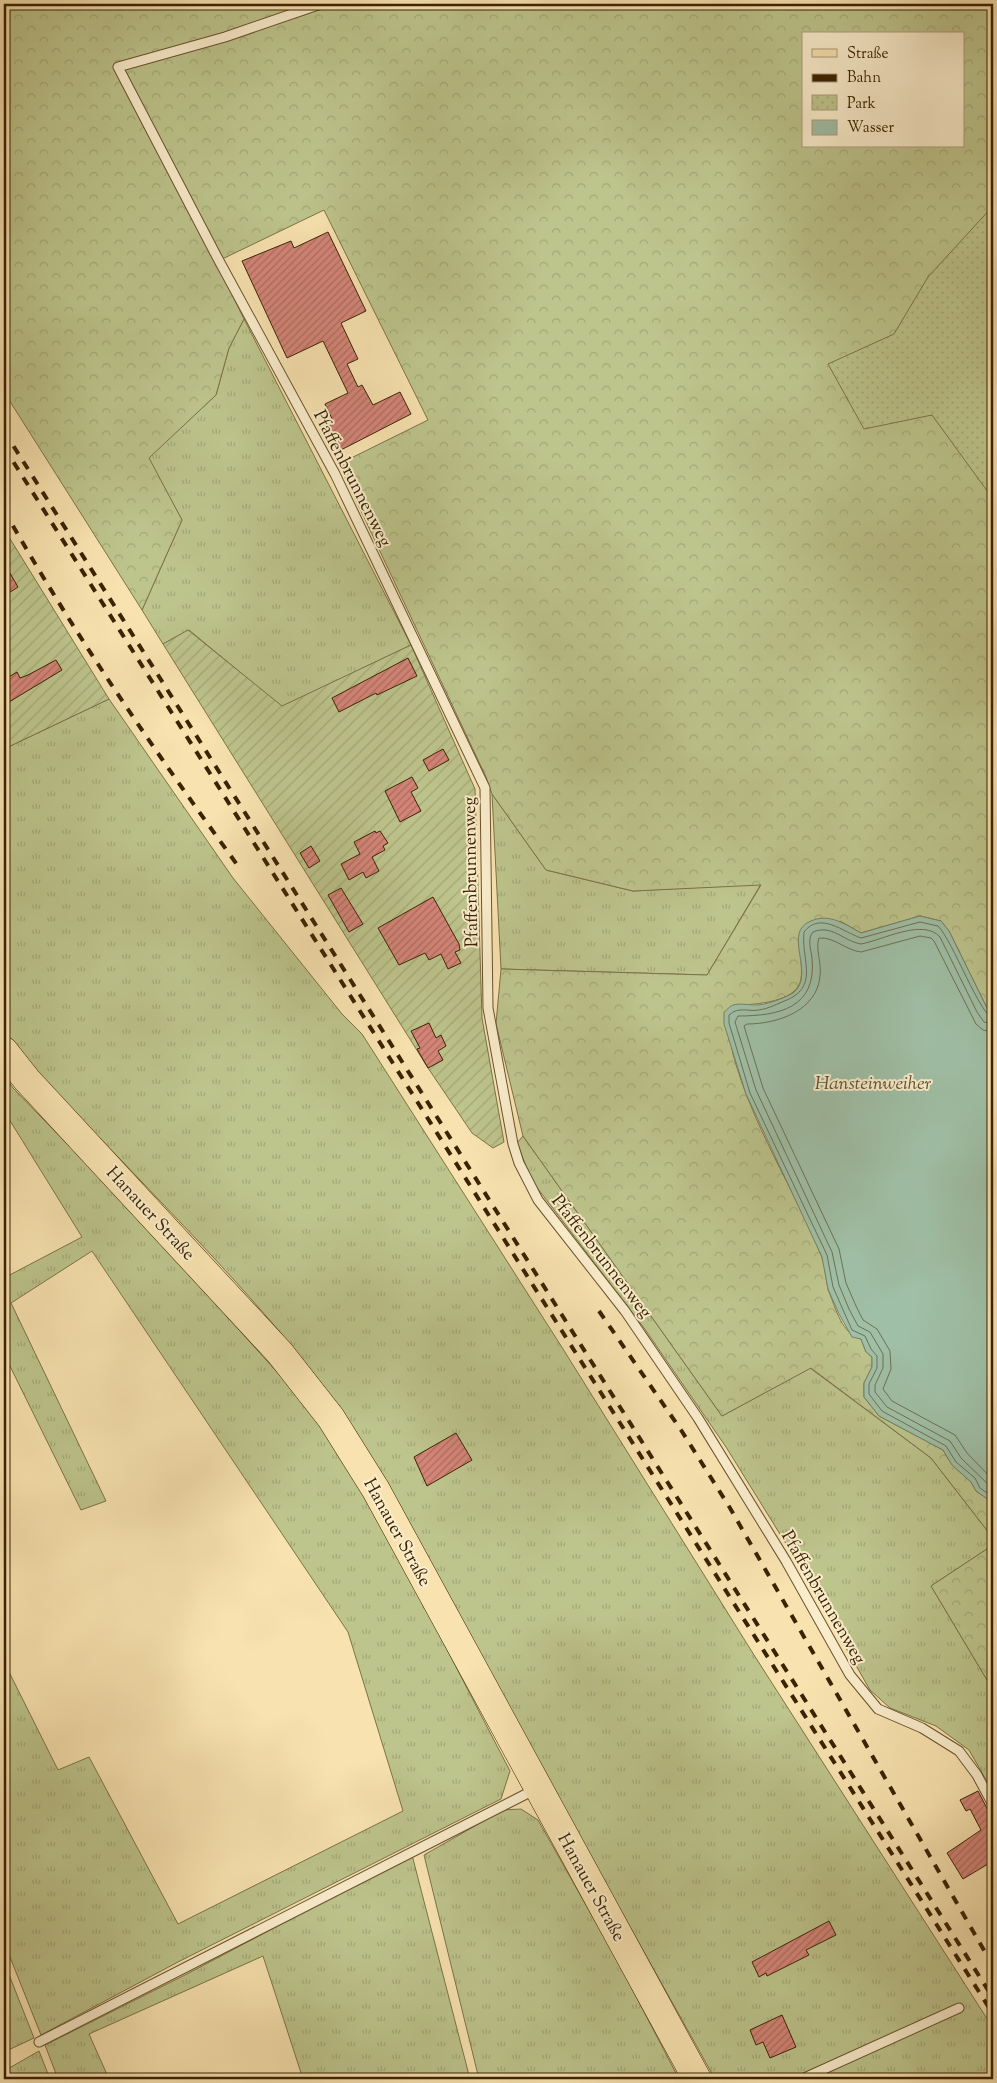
<svg xmlns="http://www.w3.org/2000/svg" width="997" height="2083" viewBox="0 0 997 2083" font-family="'Sorts Mill Goudy',serif">
<style>
.grass{fill:url(#grass-tufts);stroke:#7c7346}
.forest{fill:url(#forest-crowns);stroke:#7c7346;fill-rule:evenodd}
.park{fill:url(#park-dots);stroke:#7c7346}
.garden{fill:url(#garden-furrows);stroke:#7c7346}
.water{fill:#9fbfa6;stroke:#778064}
.lines{fill:none;stroke-linecap:round;stroke-linejoin:round}
.shore{stroke:#6d7054;stroke-width:1}
.building{fill:url(#building-hatch);stroke:#3b2201}
.service-casing{stroke:#6a522d;stroke-width:11}
.primary-casing{stroke:#3b2201;stroke-width:29}
.service{stroke:#faedcc;stroke-width:9}
.primary{stroke:#f8e3b0;stroke-width:28}
.rail{stroke:#3b2201;stroke-width:4;stroke-dasharray:9 9;stroke-linecap:butt}
.labels{text-anchor:middle;stroke-width:4;stroke-linejoin:round;paint-order:stroke}
.street-label{font-size:18px;fill:#3b2201;stroke:#faedcc}
.water-label{font-size:19px;font-style:italic;fill:#595133;stroke:#faedcc}
</style>
<defs>
<pattern id="grass-tufts" width="24" height="20" patternUnits="userSpaceOnUse" patternTransform="scale(1.25)"><rect width="24" height="20" fill="#bdc48c"/><path d="M3 7l-1-3M5 7V3M7 7l1-3M15 17l-1-3M17 17v-4M19 17l1-3" fill="none" stroke="#a3a877"/></pattern>
<pattern id="forest-crowns" width="20" height="18" patternUnits="userSpaceOnUse" patternTransform="scale(1.25)"><rect width="20" height="18" fill="#bdc48c"/><path d="M2 6a3 3 0 1 1 6 0M12 15a3 3 0 1 1 6 0" fill="none" stroke="#a3a877"/></pattern>
<pattern id="park-dots" width="8" height="8" patternUnits="userSpaceOnUse" patternTransform="scale(1.25)"><rect width="8" height="8" fill="#bdc48c"/><path d="M2 2h.1M6 6h.1" fill="none" stroke="#a3a877" stroke-width="1.8" stroke-linecap="round"/></pattern>
<pattern id="garden-furrows" width="10" height="10" patternUnits="userSpaceOnUse" patternTransform="scale(1.25)"><rect width="10" height="10" fill="#bdc48c"/><path d="M-1 1l2-2M0 10L10 0M9 11l2-2" fill="none" stroke="#a3a877"/></pattern>
<pattern id="building-hatch" width="6" height="6" patternUnits="userSpaceOnUse" patternTransform="scale(1.25)"><rect width="6" height="6" fill="#d48578"/><path d="M-1 1l2-2M0 6l6-6M5 7l2-2" fill="none" stroke="#ad6c60"/></pattern>
</defs>
<rect width="100%" height="100%" fill="#f8e3b0"/>
<filter id="stains"><feTurbulence type="fractalNoise" baseFrequency=".004" numOctaves="4"/><feColorMatrix values="0 0 0 0 .2 0 0 0 0 .09 0 0 0 0 .02 0 0 0 .5 -.17"/></filter>
<radialGradient id="worn" r=".72"><stop offset=".6" stop-color="#630" stop-opacity="0"/><stop offset="1" stop-color="#630" stop-opacity=".3"/></radialGradient>
<g class="grass">
<polygon points="244,319 411,645 282,707 189,630 163,644 142,610 182,520 148,458 216,395 229,348"/>
<path d="M109,699L233,878L342,1014L362,1034L563,1349L754,1655L993,2028V2079H715L342,1411C278,1322 197,1240 121,1160C80,1118 39,1077 4,1030V749Z"/>
<polygon points="492,794 546,870 633,891 761,884 707,975 501,969"/>
<polygon points="4,1075 13,1088 133,1212 303,1401 343,1459 413,1584 510,1771 501,1799 178,1962 41,2035 4,1942 4,1662 58,1770 89,1757 178,1924 403,1811 348,1632 92,1251 11,1303 106,1501 81,1510 4,1354 4,1278 82,1237 4,1111"/>
<polygon points="523,1136 722,1416 810,1368 931,1458 993,1538 993,1545 931,1586 993,1690 993,1792 969,1750 936,1726 890,1708 870,1690 788,1547 726,1447 644,1328 532,1181 517,1143"/>
<polygon points="521,1809 538,1820 618,1962 679,2079 479,2079 424,1855 503,1810"/>
<polygon points="412,1855 470,2079 303,2079 263,1956 89,2034 109,2079 58,2079 45,2045 185,1975"/>
<polygon points="4,1962 34,2038 4,2052"/>
<polygon points="39,2051 50,2079 4,2079 4,2071"/>
</g>
<g class="forest">
<path d="M4,4H993V1016L986,1006L949,931L941,921L920,916L861,933L840,921L801,958C801,967 803,977 799,985C790,1003 751,1005 734,1005C733,1020 729,1039 733,1054C752,1125 793,1187 821,1255C826,1266 825,1280 829,1292C836,1309 842,1334 861,1339L866,1352L872,1357V1367L864,1383V1397L879,1416L943,1450L952,1465L971,1482L976,1491L989,1500L993,1508V1538L931,1458L811,1368L722,1416L523,1136L496,1024L501,969L707,975L761,885L633,891L546,870L492,794L486,777L339,464L428,420L324,210L216,262L244,319L229,348L216,395L149,458L182,520L142,610L4,392ZM803,34H963V146H803Z"/>
<polygon points="993,1545 993,1690 931,1586"/>
</g>
<polygon class="park" points="993,206 993,499 932,415 864,429 828,364 894,334 928,277"/>
<g class="garden">
<polygon points="4,529 109,699 4,749"/>
<polygon points="188,630 282,706 411,645 475,789 482,1018 504,1142 493,1148 472,1133 428,1068 163,644"/>
</g>
<path class="water" d="M920,916L941,921L949,931L986,1006L993,1016V1508L989,1500L976,1491L971,1482L952,1465L943,1450L879,1416L864,1397V1383L872,1367V1357L866,1352L861,1339L852,1337L839,1314L828,1289L822,1257L746,1094L724,1024V1012C727,1010 730,1006 733,1005C740,1003 750,1005 756,1005C766,1005 785,998 793,993C817,975 781,932 811,921C829,913 845,924 861,933Z"/>
<g class="lines">
<g class="shore">
<path d="M993,1018C980,1016 953,941 938,926L920,922L861,938C843,932 820,911 804,932C801,962 821,988 782,1002C775,1005 767,1009 759,1010C748,1012 739,1006 729,1015V1023L750,1093L827,1255L833,1287L844,1312L852,1330L865,1336L871,1349L877,1356V1368L869,1384V1394L882,1411L946,1446L956,1462L975,1478L980,1488L993,1497"/>
<path d="M993,1024L984,1022L977,1012L940,937C923,918 883,940 861,944C843,941 832,924 813,932C807,939 811,950 812,958C817,1008 779,1016 738,1016L735,1022L756,1090L832,1252L839,1285L849,1309L858,1326L870,1332L883,1354V1368L875,1385V1392L887,1407L950,1441L961,1458L993,1489"/>
<path d="M993,1032L983,1030L976,1024L934,941L931,938L920,936L861,952C845,950 835,937 819,938C815,948 822,964 820,976C817,1011 777,1024 747,1024L744,1026L763,1088L839,1249L846,1283L856,1306L863,1320L877,1329L890,1351L891,1369L883,1389L892,1401L955,1435L967,1453L993,1480"/>
</g>
</g>
<g class="building">
<polygon points="328,232 366,311 341,323 358,359 347,364 358,387 362,385 373,405 400,392 411,414 337,452 325,428 334,423 325,404 348,393 323,341 287,358 242,261 291,241 294,248"/>
<polygon points="4,563 18,587 4,596"/>
<polygon points="408,658 417,676 377,695 376,693 339,712 332,698"/>
<polygon points="56,660 62,670 4,705 4,680 17,672 20,678 28,675"/>
<polygon points="443,749 449,760 429,771 423,760"/>
<polygon points="412,777 418,788 411,792 421,811 400,822 385,791"/>
<polygon points="375,831 376,833 380,831 388,843 383,846 385,850 372,857 379,871 366,878 363,872 349,880 341,864 360,854 354,842"/>
<polygon points="311,846 320,861 309,868 300,853"/>
<polygon points="341,888 363,924 349,932 328,895"/>
<polygon points="433,897 459,944 460,950 455,952 461,963 448,969 441,954 429,960 425,953 399,965 378,928"/>
<polygon points="429,1023 436,1038 441,1035 446,1046 438,1051 443,1060 428,1068 417,1049 420,1048 411,1031"/>
<polygon points="456,1433 472,1460 427,1486 414,1457"/>
<polygon points="978,1791 993,1820 993,1861 963,1879 947,1853 981,1830 970,1809 966,1811 960,1800"/>
<polygon points="829,1921 836,1935 806,1950 809,1955 767,1976 766,1973 759,1977 752,1962"/>
<polygon points="782,2015 796,2047 770,2058 763,2042 756,2045 750,2030"/>
</g>
<g class="lines">
<g class="service-casing">
<g id="service">
<polyline points="321,4 225,37 118,67 217,257 335,474 485,788 488,1008 513,1144 519,1163 538,1200 625,1311 698,1418 786,1561 850,1675 878,1709 922,1728 959,1751 977,1775 993,1805"/>
<polyline points="39,2042 536,1789"/>
<polyline points="802,2079 959,2008"/>
</g>
</g>
<g class="primary-casing">
<polyline id="primary" points="4,1051 27,1080 280,1353 331,1418 376,1490 697,2079"/>
</g>
<use href="#service" class="service"/>
<use href="#primary" class="primary"/>
<g class="rail">
<polyline points="4,431 993,1998"/>
<polyline points="4,447 993,2014"/>
<path d="M4,510C75,636 156,753 241,870"/>
<polyline points="599,1311 681,1430 730,1508 993,1966"/>
</g>
</g>
<g class="labels">
<g class="street-label">
<text transform="translate(353 478) rotate(63)" y="6">Pfaffenbrunnenweg</text>
<text transform="translate(470 872) rotate(-91)" y="6">Pfaffenbrunnenweg</text>
<text transform="translate(151 1213) rotate(47)" y="6">Hanauer Straße</text>
<text transform="translate(602 1256) rotate(52)" y="6">Pfaffenbrunnenweg</text>
<text transform="translate(398 1532) rotate(61)" y="6">Hanauer Straße</text>
<text transform="translate(824 1597) rotate(60)" y="6">Pfaffenbrunnenweg</text>
<text transform="translate(592 1887) rotate(61)" y="6">Hanauer Straße</text>
</g>
<g class="water-label">
<text x="873" y="1089">Hansteinweiher</text>
</g>
</g>
<rect width="997" height="2083" fill="none" stroke="#f8e3b0" stroke-width="20"/>
<rect x="5" y="5" width="987" height="2073" fill="none" stroke="#3b2201" stroke-width="2.5"/>
<rect x="10" y="10" width="977" height="2063" fill="none" stroke="#3b2201"/>
<rect x="802" y="32" width="162" height="115" fill="#faedcc" stroke="#ae9c7b"/>
<rect x="812" y="49" width="25" height="8" fill="#f8e3b0" stroke="#ae9c7b"/>
<text x="847" y="58" font-size="15" fill="#3b2201">Straße</text>
<rect x="812" y="74" width="25" height="8" fill="#3b2201" stroke="#ae9c7b"/>
<text x="847" y="82" font-size="15" fill="#3b2201">Bahn</text>
<rect x="812" y="95" width="25" height="15" fill="url(#park-dots)" stroke="#ae9c7b"/>
<text x="847" y="108" font-size="15" fill="#3b2201">Park</text>
<rect x="812" y="120" width="25" height="15" fill="#9fbfa6" stroke="#ae9c7b"/>
<text x="847" y="132" font-size="15" fill="#3b2201">Wasser</text>
<rect width="100%" height="100%" filter="url(#stains)"/>
<rect width="100%" height="100%" fill="url(#worn)"/>
</svg>
